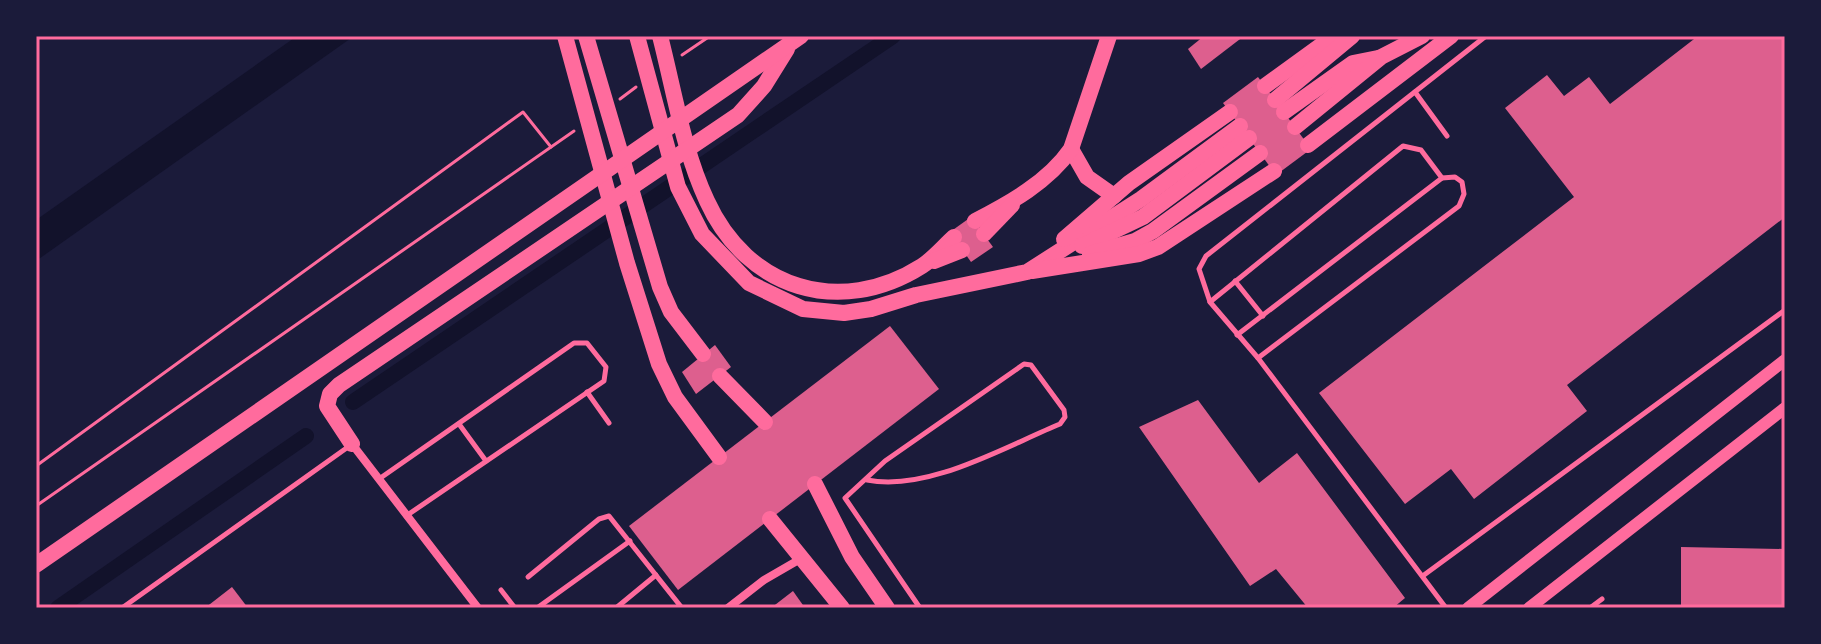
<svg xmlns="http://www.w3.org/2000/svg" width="1821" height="644" viewBox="0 0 1821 644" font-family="Barlow,sans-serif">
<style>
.water{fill:#12122b}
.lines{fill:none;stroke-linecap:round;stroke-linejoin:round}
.canal{stroke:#12122b;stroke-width:16}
.building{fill:#dd5f8e}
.path{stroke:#ff6b9d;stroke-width:3}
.service{stroke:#ff6b9d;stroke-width:5}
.minor{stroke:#ff6b9d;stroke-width:8}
.tertiary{stroke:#ff6b9d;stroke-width:12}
.primary{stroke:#ff6b9d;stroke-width:16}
.trunk{stroke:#ff6b9d;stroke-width:16}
.neatline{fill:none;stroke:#ff6b9d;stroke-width:3}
</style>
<rect width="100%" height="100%" fill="#1b1b3a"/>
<polygon class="water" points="297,36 354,36 36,261 36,220"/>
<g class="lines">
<g class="canal">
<polyline points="353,402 893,36"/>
<polyline points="58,608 306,436"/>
</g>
</g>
<g class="building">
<polygon points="1204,36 1244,36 1201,69 1188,49"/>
<polygon points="1698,36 1785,36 1785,217 1567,385 1587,411 1474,499 1451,469 1405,504 1319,393 1574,197 1505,108 1547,75 1564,96 1589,77 1610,104"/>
<polygon points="1258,77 1311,149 1276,175 1223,103"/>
<polygon points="971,217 993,247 971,262 950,232"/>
<polygon points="890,326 939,389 678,590 629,526"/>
<polygon points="715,345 731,367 696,394 682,372"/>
<polygon points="1198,400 1259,483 1297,453 1405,598 1393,608 1308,608 1276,569 1250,586 1139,427"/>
<polygon points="1681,547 1785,549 1785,608 1681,608"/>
<polygon points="232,587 248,608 205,608"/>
<polygon points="793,591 805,608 771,608"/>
</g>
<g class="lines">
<g class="path">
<polyline points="682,55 710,36"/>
<polyline points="620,99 636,87"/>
<polyline points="36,466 523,112 551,147"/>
<polyline points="36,506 574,131"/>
</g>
<g class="service">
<polyline points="1415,92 1447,136"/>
<polyline points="1235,281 1263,316"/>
<polyline points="1210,302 1403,146 1421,150 1442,178"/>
<polyline points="1237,335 1442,178 1455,177 1462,182 1464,194 1459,206 1258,358"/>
<polyline points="587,392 609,423"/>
<polyline points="459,424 486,461"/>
<polyline points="379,479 574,343 587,343 606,367 604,381 406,516"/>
<path d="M867,480C928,492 1004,447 1060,424L1065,417L1064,410L1031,365L1024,364L885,461L845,498L920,608"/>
<polyline points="1424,575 1785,310"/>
<polyline points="528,577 599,519 609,516 682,608"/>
<polyline points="501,590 515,608"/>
<polyline points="122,608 348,447"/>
<polyline points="537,608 630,541"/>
<polyline points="616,608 656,575"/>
<polyline points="1446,608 1258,358 1210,302 1199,269 1206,256 1486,36"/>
<polyline points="1590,608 1602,599"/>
</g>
<g class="minor">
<polyline points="352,444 478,608"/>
<polyline points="728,608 764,580 802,558"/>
</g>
<g class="tertiary">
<polyline points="1468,608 1785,360"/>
<polyline points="1529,608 1785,408"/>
</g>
<g class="primary">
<polyline points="565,36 627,263 659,364 675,397 719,457"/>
<polyline points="586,36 660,287 671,312 703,354"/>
<polyline points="637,36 678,187 702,234 749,283 803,309 844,313 871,309 916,295 1027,272 1141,199 1240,126"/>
<path d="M660,36C674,90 683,150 707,201C747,289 840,318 922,266C933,259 943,247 954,237"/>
<polyline points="1265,86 1334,36"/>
<polyline points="1275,100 1352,36"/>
<polyline points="1284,112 1353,63 1378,58"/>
<polyline points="1295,127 1381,57 1422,36"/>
<polyline points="1308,145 1451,36"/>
<polyline points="1071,149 1087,177 1114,196"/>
<path d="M975,221C1010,203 1048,182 1071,149L1109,36"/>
<polyline points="984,234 1012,205"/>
<polyline points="1064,239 1129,183 1230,112"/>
<polyline points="1082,246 1143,217 1249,138"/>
<polyline points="1090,254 1135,241 1153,231 1260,153"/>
<polyline points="934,261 962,250"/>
<polyline points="1032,271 1139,254 1158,247 1274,171"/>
<polyline points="720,376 765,422"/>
<polyline points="815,484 852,557 887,608"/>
<polyline points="770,519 842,608"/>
</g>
<g class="trunk">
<polyline points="352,444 327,406 330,394 339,385 738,115 764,86 787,49"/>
<polyline points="36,565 801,36"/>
</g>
</g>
<rect width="1821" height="644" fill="none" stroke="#1b1b3a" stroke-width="76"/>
<rect x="38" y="38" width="1745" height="568" class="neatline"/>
</svg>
